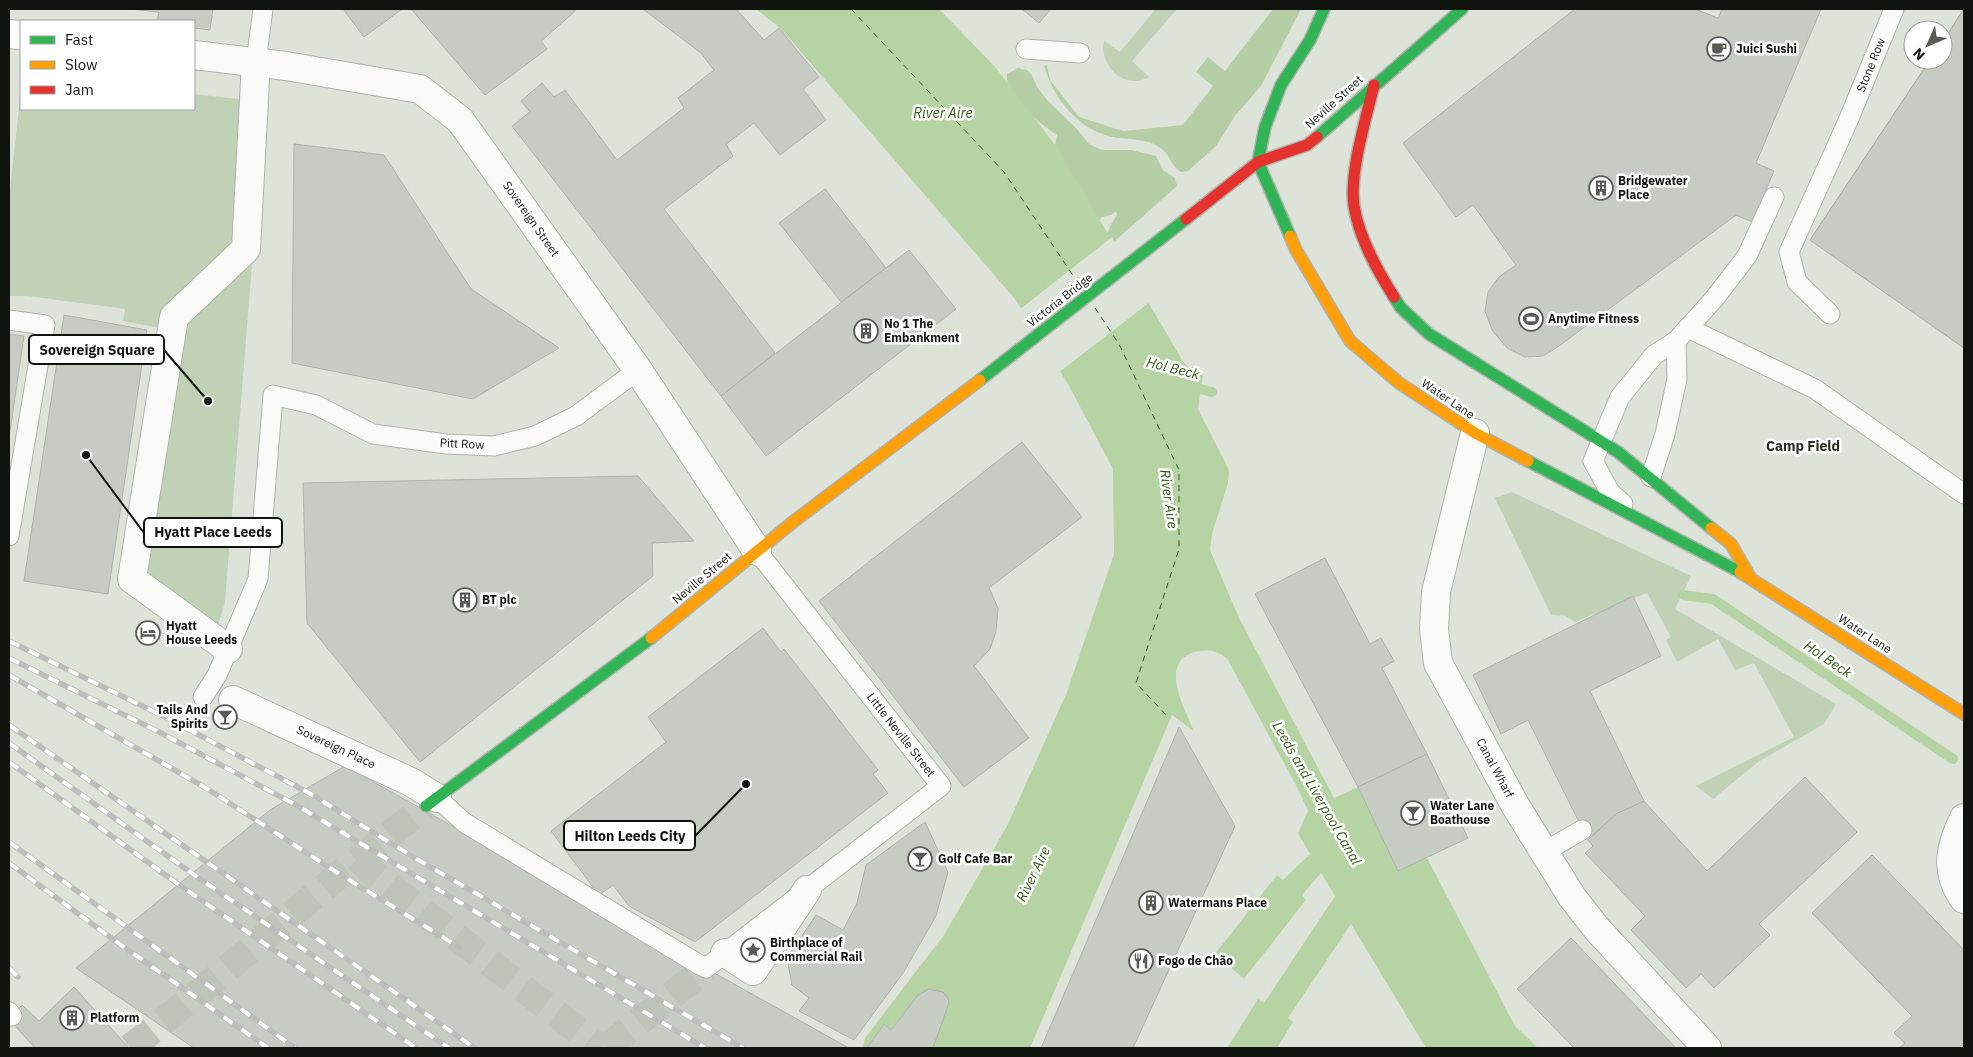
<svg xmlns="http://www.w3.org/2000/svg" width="1973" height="1057" viewBox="0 0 1973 1057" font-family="'IBM Plex Sans',sans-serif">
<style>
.green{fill:#c0d1b5}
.forest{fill:#b6cea6}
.water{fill:#b6d4a3}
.pier{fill:#dee3da}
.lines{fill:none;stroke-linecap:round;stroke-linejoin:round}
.stream{stroke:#b6d4a3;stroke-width:10}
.ferry{stroke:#355916;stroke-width:1;stroke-dasharray:6 5;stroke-linecap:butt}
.building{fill:#c6cbc3;stroke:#aeb3ab}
.street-tunnel{stroke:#bfc4bb;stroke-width:28;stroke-dasharray:28 14;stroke-linecap:butt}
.secondary-tunnel{stroke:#bfc4bb;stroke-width:28;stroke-dasharray:28 14;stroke-linecap:butt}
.lane-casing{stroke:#aeb3ab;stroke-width:21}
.street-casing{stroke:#aeb3ab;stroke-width:30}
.fast-casing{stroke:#aeb3ab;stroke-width:14}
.slow-casing{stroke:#aeb3ab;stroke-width:14}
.jam-casing{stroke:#aeb3ab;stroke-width:14}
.lane{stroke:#fafbf9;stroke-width:19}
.street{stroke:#fafbf9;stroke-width:28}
.fast{stroke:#30b455;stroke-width:11}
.slow{stroke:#ff9f0a;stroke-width:11}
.jam{stroke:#e5322d;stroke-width:11}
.rail-casing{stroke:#bdbebc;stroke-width:5.5}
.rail{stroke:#fff;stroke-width:4;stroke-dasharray:11;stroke-linecap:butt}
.labels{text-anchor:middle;stroke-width:5;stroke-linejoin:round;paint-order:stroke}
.poi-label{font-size:12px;font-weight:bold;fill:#10140e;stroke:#fff;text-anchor:start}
.street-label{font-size:12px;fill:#10140e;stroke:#fff}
.water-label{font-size:14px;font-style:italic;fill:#355916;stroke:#fff}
.neighbourhood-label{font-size:14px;font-weight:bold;fill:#252d20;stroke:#fff}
.leader{fill:none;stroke:#10140e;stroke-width:2}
.callout-dot{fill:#10140e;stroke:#fff;stroke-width:2}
.callout{fill:#fff;stroke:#10140e;stroke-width:2}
.callout-label{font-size:14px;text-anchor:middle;font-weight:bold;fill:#10140e}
</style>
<rect width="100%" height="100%" fill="#dee3da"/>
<g class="green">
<path d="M1156,9H1177L1132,61L1149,77C1125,91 1099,66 1104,41L1120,52Z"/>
<polygon points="21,90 21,109 194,109 194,94 265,102 225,602 217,629 148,575 183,339 171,330 123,321 125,309 28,296 9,296 9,199"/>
<polygon points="1512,492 1691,576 1675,609 1836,704 1824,724 1758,762 1713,799 1696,786 1794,737 1754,663 1735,670 1718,639 1677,662 1666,640 1671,637 1647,593 1575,622 1566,616 1551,615 1495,498"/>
</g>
<g class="forest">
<path d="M1273,9H1301L1261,86L1235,116L1216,146L1188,171L1181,172C1170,166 1170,153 1159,147C1147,139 1131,139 1117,138C1080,132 1054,100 1044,66L1047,65L1050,80L1079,117L1123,131L1183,125L1213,86L1196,72L1208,57L1225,71Z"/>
<path d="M1018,68L1027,70L1032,75L1037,87L1047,100L1076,128L1089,144L1102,150H1131L1156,156L1163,170L1175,178L1177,186L1107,248C1104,236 1110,225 1117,215L1116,211L1111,215L1102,217L1096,226L1054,151L1057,135C1041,125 1004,95 1007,74Z"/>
</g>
<path class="water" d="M756,9H939L996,68L1056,146L1184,363L1189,368L1193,367L1203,374L1198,409L1229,470L1228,483L1212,534L1210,550L1239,618L1334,798L1358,787L1398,871L1427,858L1515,1026L1538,1048H1426L1351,924L1288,1018L1293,1022L1277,1048H1227L1258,999L1264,1003L1335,896L1321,873L1302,895L1306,900L1244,979L1215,954L1277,875L1283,880L1310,854L1298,833L1308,811L1298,789L1228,660C1221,652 1211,649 1200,651C1156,658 1184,707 1194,731L1172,715L1030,1048H863L865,1038L944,935L1007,826L1067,692L1114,554L1113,469L1068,384L1015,299L780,28Z"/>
<polygon class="pier" points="1112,237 1150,302 1058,373 1019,310"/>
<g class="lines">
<g class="stream">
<polyline points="1189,386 1212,392"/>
<polyline points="1683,595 1713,599 1953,759"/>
</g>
<g class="ferry">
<polyline points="851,9 1004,172 1080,286"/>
<polyline points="1095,308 1119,344 1179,470 1179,549 1136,683 1168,717"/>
</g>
</g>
<g class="building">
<polygon points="130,9 213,9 210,30 194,28 194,21 157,21 159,12"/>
<polygon points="343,9 402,9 364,37"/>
<polygon points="411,9 576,9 571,15 541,41 547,49 485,95"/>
<polygon points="643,9 736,9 764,40 779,28 819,77 803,89 826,120 780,155 754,123 726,144 733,156 664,209 775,353 721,396 512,126 530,112 521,101 542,83 554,97 565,90 617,160 684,108 678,98 714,70 701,53"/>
<polygon points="1022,9 1051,9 1039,23"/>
<polygon points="1575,9 1695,9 1718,18 1722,9 1821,9 1756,163 1774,171 1752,222 1736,215 1559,346 1543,356 1525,357 1507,348 1492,330 1485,311 1488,292 1499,277 1516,265 1473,205 1456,217 1403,143"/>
<polygon points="1964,9 1964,348 1810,240 1930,60 1943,60 1943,41"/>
<polygon points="1964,9 1964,348 1810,240 1930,60 1943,60 1943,41"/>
<polygon points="294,144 384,155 471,289 559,348 473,399 292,363"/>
<polygon points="825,189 886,268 841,302 779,223"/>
<polygon points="909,250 956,309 766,456 721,396"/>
<polygon points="64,315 147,330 108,594 24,581"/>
<polygon points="9,334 24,336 9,438"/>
<polygon points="1022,442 1082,517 989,588 998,608 996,632 990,649 974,666 1029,738 964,787 819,601"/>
<polygon points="638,476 694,541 652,543 653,576 420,762 307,623 303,483"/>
<polygon points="1325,558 1370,644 1381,638 1394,661 1382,668 1427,754 1358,787 1255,594"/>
<polygon points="1633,596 1661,656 1590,691 1644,801 1616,814 1588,840 1528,720 1501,734 1473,675"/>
<polygon points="763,628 781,652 784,649 878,770 873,774 888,793 695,942 629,906 613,885 599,895 551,831 666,742 648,717"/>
<polygon points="1179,727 1235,826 1133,1048 1041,1048"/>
<polygon points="1427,754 1468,838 1398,871 1358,787"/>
<polygon points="345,766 700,965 849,1048 194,1048 76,968 270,810"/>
<polygon points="1805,777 1857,832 1759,924 1770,935 1714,988 1701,974 1686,988 1631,930 1645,916 1585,853 1593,846 1588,840 1616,814 1644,801 1707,871"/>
<polygon points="925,822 948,872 936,916 903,973 854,1040 799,1011 809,998 792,985 787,958 816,915 843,930 857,903 866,865"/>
<polygon points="1872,855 1964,950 1964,1048 1899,1048 1905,1043 1894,1033 1912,1016 1812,913"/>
<polygon points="1571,938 1676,1048 1574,1048 1517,989"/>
<polygon points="74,987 129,1048 35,1048 9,1019 22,1005 39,1021"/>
<polygon points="929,989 943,992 948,998 949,1003 933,1048 867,1048 884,1024 891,1030 918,995"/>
</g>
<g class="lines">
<g class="street-tunnel">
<polyline points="358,858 378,877 601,1048"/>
<polyline points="606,1048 706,968"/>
</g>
<path class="secondary-tunnel" d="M130,1048C230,969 325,883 426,806"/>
<g class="lane-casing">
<g id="lane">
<polyline points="1026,49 1080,53"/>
<polyline points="256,62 263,9"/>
<polyline points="1830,314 1797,282 1789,252 1848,121 1894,9"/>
<polyline points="9,320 45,325 9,536"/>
<polyline points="1688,328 1815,389 1964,494"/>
<polyline points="1651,477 1665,434 1677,379 1676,341"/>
<polyline points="1623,504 1610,492 1593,461 1620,397 1654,355 1676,341 1714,299 1747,256 1774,197"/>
<polyline points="203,697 217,675 258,579 273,395 316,405 373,434 446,444 494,446 535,436 576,416 638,370"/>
<polyline points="437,798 465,823 700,965 706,968 725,953 941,786 757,551"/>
<polyline points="1544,852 1582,830"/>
<polyline points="9,1012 12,1016"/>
</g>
</g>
<g class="street-casing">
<g id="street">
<polyline points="9,34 21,35"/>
<polyline points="194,55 286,66 420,89 460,120 638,370 757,551"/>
<polyline points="1475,433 1436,592 1434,629 1438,663 1515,805 1572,897 1597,929 1707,1048"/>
<polyline points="228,649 132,579 174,317 246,249 256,62"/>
<polyline points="233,700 411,782 437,798"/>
<path d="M1964,818C1950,846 1944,871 1964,899"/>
<polyline points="725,953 753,971 807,890"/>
</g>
</g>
<g class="fast-casing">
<g id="fast">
<polyline points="1317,137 1462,9"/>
<polyline points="1290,236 1258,162 1265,127 1281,85 1310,40 1324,9"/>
<polyline points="1394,297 1401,308 1429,334 1618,452 1711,528"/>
<polyline points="980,380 1186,219"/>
<polyline points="1528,461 1740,572"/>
<polyline points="426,806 651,638"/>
</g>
</g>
<g class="slow-casing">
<g id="slow">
<polyline points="1290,236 1296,250 1350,341 1399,383 1475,433 1528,461"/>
<polyline points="1711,528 1731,544 1750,577"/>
<polyline points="1740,572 1964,714"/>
<polyline points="651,638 793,522 980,380"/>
</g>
</g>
<g class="jam-casing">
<g id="jam">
<path d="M1374,85C1366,119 1349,173 1354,206C1359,238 1377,270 1394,297"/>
<polyline points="1186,219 1258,162 1307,145 1317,137"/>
</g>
</g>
<use href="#lane" class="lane"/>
<use href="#street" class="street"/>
<use href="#fast" class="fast"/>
<use href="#slow" class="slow"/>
<use href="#jam" class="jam"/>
<g class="rail-casing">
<g id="rail">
<polyline points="9,641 165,717 309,793 420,861 743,1048"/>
<polyline points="9,658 161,733 296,805 705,1048"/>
<polyline points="9,675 206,788 341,875 459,947"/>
<polyline points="9,725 475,1048"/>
<polyline points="9,743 200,879 449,1048"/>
<polyline points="9,762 178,884 416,1048"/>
<polyline points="9,842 295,1048"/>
<polyline points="9,863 114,940 268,1048"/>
<polyline points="9,968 18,977"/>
</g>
</g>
<use href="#rail" class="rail"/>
</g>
<defs>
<g id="cafe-ring" transform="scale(1.25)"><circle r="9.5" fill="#fff" stroke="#585c55" stroke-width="1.5"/><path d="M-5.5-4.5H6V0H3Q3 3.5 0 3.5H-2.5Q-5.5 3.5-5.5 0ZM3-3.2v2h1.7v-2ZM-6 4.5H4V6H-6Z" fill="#585c55"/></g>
<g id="building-ring" transform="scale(1.25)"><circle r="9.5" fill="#fff" stroke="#585c55" stroke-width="1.5"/><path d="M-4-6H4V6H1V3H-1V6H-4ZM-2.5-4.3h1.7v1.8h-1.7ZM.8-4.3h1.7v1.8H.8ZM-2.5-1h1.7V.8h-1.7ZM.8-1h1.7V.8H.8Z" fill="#585c55"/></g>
<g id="stadium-ring" transform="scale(1.25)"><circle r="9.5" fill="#fff" stroke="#585c55" stroke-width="1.5"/><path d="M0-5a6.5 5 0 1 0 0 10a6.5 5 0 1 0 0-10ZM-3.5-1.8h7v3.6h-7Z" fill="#585c55"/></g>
<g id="hotel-ring" transform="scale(1.25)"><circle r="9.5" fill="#fff" stroke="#585c55" stroke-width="1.5"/><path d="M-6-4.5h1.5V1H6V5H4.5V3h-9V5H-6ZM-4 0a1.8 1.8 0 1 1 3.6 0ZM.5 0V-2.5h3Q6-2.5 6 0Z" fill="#585c55"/></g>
<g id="bar-ring" transform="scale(1.25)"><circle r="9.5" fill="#fff" stroke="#585c55" stroke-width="1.5"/><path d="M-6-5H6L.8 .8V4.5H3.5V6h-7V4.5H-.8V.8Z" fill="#585c55"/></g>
<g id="sight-ring" transform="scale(1.25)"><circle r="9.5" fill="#fff" stroke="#585c55" stroke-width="1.5"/><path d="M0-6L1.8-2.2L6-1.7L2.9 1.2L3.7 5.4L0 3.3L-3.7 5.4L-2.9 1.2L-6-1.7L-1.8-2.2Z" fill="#585c55"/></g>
<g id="restaurant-ring" transform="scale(1.25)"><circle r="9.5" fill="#fff" stroke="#585c55" stroke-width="1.5"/><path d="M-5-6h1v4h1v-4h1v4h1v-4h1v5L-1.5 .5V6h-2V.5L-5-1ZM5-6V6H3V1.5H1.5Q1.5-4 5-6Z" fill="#585c55"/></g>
</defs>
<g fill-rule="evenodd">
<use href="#cafe-ring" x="1719" y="49"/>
<use href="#building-ring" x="1601" y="188"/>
<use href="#stadium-ring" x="1531" y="319"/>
<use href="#building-ring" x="866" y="331"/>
<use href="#building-ring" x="465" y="600"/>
<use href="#hotel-ring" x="148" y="633"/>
<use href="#bar-ring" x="225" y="717"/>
<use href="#bar-ring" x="1413" y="813"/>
<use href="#bar-ring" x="920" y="859"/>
<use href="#building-ring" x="1151" y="903"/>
<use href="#sight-ring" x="753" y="950"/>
<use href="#restaurant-ring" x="1141" y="961"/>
<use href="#building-ring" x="72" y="1018"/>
</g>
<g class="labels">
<g class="poi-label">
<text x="1736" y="53">Juici Sushi</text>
<text x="1618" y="185">Bridgewater<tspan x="1618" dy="14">Place</tspan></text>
<text x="1548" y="323">Anytime Fitness</text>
<text x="884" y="328">No 1 The<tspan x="884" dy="14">Embankment</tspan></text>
<text x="482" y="604">BT plc</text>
<text x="166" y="630">Hyatt<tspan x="166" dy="14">House Leeds</tspan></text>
<text x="208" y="714" text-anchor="end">Tails And<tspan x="208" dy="14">Spirits</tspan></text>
<text x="1430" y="810">Water Lane<tspan x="1430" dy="14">Boathouse</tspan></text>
<text x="938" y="863">Golf Cafe Bar</text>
<text x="1168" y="907">Watermans Place</text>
<text x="770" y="947">Birthplace of<tspan x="770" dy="14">Commercial Rail</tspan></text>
<text x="1158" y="965">Fogo de Chão</text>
<text x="90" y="1022">Platform</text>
</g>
<g class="street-label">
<text transform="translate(1871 65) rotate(-68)" y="4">Stone Row</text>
<text transform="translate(1334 102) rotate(-42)" y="4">Neville Street</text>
<text transform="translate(531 219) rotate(55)" y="4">Sovereign Street</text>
<text transform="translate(1060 300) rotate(-38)" y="4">Victoria Bridge</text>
<text transform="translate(1448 399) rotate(34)" y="4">Water Lane</text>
<text transform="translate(462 444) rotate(3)" y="4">Pitt Row</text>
<text transform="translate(702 578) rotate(-40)" y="4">Neville Street</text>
<text transform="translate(1865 634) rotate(33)" y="4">Water Lane</text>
<text transform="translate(901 735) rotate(52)" y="4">Little Neville Street</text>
<text transform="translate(336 747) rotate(25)" y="4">Sovereign Place</text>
<text transform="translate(1495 768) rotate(62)" y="4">Canal Wharf</text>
</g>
<g class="water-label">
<text x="943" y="118">River Aire</text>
<text transform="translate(1173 368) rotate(14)" y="5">Hol Beck</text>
<text transform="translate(1169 499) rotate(82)" y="5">River Aire</text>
<text transform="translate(1828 659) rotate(34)" y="5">Hol Beck</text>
<text transform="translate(1317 793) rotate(60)" y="5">Leeds and Liverpool Canal</text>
<text transform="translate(1033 874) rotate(-64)" y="5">River Aire</text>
</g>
<g class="neighbourhood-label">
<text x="1803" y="451">Camp Field</text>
</g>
</g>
<path class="leader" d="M208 401L164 350M86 455L144 533M746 784L695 836"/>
<g class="callout-dot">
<circle cx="208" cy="401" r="5"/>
<circle cx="86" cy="455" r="5"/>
<circle cx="746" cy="784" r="5"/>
</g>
<g class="callout">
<rect x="29" y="335" width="135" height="29" rx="5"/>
<rect x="144" y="518" width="138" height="29" rx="5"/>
<rect x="564" y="821" width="131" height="29" rx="5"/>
</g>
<g class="callout-label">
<text x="97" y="355">Sovereign Square</text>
<text x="213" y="537">Hyatt Place Leeds</text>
<text x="630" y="841">Hilton Leeds City</text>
</g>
<rect width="1973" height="1057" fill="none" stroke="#10140e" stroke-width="20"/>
<rect x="20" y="20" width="175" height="90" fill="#ffffff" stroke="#9fa19f"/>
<rect x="30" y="36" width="25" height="8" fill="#30b455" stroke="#9fa19f"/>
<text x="65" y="45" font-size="15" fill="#10140e">Fast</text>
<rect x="30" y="61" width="25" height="8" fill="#ff9f0a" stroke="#9fa19f"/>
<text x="65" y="70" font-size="15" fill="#10140e">Slow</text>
<rect x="30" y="86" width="25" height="8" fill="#e5322d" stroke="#9fa19f"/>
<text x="65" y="95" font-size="15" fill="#10140e">Jam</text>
<g transform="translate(1928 45) rotate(225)"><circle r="24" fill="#ffffff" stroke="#9fa19f"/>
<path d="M0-4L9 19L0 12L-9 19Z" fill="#585c55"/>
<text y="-8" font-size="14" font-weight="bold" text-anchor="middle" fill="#10140e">N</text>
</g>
</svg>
